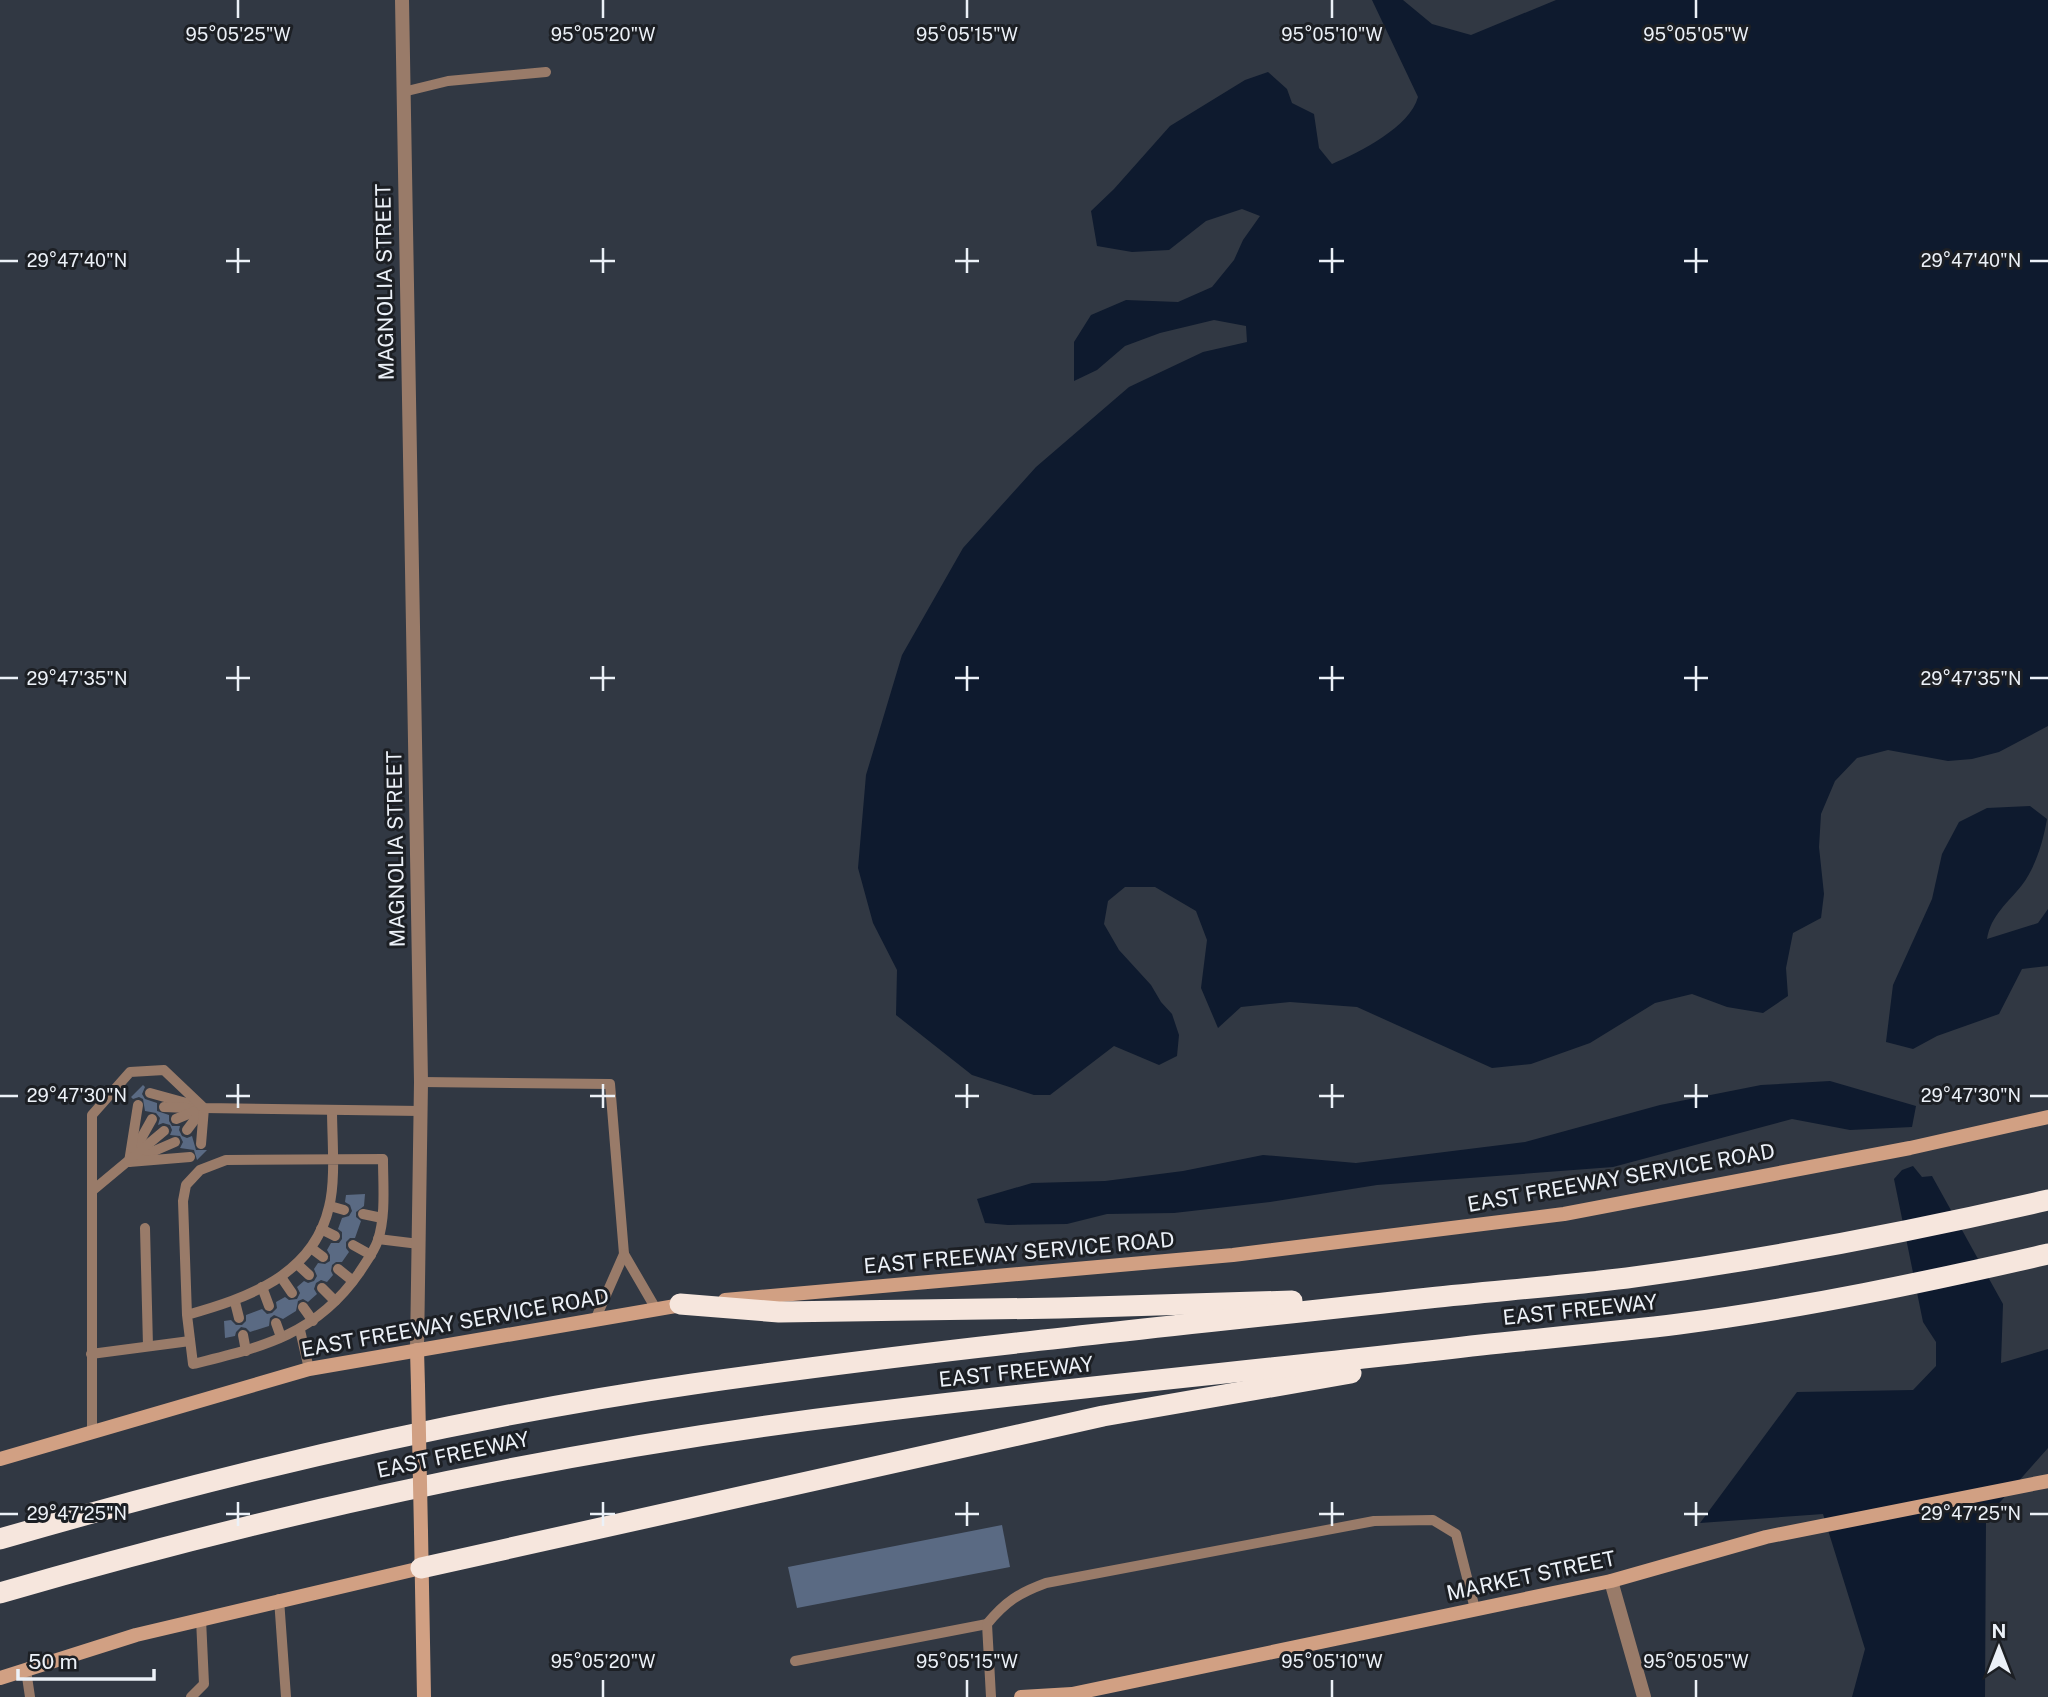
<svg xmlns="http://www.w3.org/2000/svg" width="2048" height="1697" viewBox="0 0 2048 1697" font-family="'Public Sans',sans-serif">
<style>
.water{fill:#0e1a2e}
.building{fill:#5a6a83}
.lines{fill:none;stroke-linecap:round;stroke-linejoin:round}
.lane{stroke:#997b69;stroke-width:10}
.street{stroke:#997b69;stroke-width:14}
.secondary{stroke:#d1a083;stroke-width:14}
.highway{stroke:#f6e6dd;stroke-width:21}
.secondary-bridge{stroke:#d1a083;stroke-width:14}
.ticks{fill:none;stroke:#ecf1f8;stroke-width:2.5}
.labels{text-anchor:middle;stroke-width:6;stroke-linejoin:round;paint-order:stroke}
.street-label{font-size:21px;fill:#ecf1f8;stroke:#1c1f24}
.ticks-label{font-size:18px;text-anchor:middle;fill:#ecf1f8;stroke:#1c1f24;stroke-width:6;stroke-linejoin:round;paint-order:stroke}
</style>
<rect width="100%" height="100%" fill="#313843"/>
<g class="water">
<path d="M1372,0H1403L1432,24L1471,35L1556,0H2048V726L1999,752L1972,759L1948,761L1888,750L1857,758L1835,781L1821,814L1819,847L1824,894L1821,918L1793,933L1786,968L1788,996L1763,1013L1727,1007L1692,994L1655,1003L1590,1043L1531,1064L1492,1068L1357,1007L1290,1002L1241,1007L1218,1028L1201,988L1207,940L1196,911L1155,887H1125L1108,901L1104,924L1119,950L1151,985L1161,1002L1172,1014L1179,1035L1177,1056L1159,1065L1114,1046L1050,1095H1034L972,1075L896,1015L897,970L873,923L858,868L866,775L902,655L963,548L1036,467L1129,387L1203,352L1247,342L1246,326L1214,320L1160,333L1125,346L1097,370L1074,381V342L1091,315L1126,300L1178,302L1212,287L1234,260L1243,240L1260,216L1242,209L1206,221L1169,250L1132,252L1097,246L1091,211L1114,189L1170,126L1245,80L1268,72L1287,89L1292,103L1314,114L1319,148L1332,164C1360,152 1410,127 1418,97Z"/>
<path d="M2030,806L2047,819C2043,842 2036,866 2022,885C2007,904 1991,915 1987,939L2038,923L2048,909V966L2022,969L1999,1014L1937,1036L1913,1049L1886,1042L1893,985L1932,899L1942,854L1959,822L1987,808Z"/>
<polygon points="1830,1081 1916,1106 1912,1127 1850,1130 1792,1119 1613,1167 1377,1185 1270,1202 1174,1213 1107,1214 1067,1224 1008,1225 985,1223 977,1199 1032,1183 1105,1181 1183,1171 1263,1155 1356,1163 1525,1142 1660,1105 1761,1085"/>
<polygon points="1913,1166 1922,1177 1932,1176 2003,1304 2001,1363 2048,1349 2048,1448 1986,1518 1985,1697 1852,1697 1865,1649 1823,1514 1700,1523 1797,1392 1913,1390 1936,1366 1936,1342 1923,1322 1894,1179 1902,1170"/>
</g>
<g class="building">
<polygon points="143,1085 145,1087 142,1094 145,1099 157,1103 157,1111 169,1115 169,1121 172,1126 180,1126 179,1130 182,1136 187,1138 192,1136 196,1150 207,1150 197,1160 194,1150 180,1148 183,1142 180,1136 170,1135 172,1130 170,1125 163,1123 158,1125 160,1118 156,1113 145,1111 143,1099 139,1097 133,1099 131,1097"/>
<polygon points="365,1194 364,1206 356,1212 356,1217 361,1221 355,1238 350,1238 346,1242 346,1248 349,1252 342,1262 336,1262 332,1265 331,1271 333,1275 327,1282 321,1280 316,1283 314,1289 317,1294 308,1302 303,1299 298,1301 296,1311 283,1319 274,1315 270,1318 269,1326 250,1332 246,1328 241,1327 236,1332 235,1336 225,1338 224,1321 231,1320 236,1325 242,1325 246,1321 246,1315 262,1309 267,1314 272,1313 277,1308 276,1302 285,1297 289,1300 297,1299 300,1293 297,1287 304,1281 308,1283 314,1281 317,1276 314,1269 318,1263 325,1264 330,1261 330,1255 327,1250 331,1243 339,1243 342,1239 342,1232 338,1229 342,1218 349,1216 352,1211 350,1205 345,1202 346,1195"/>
<polygon points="1002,1525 1010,1567 797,1608 788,1567"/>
</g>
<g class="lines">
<g class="lane">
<polyline points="403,92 448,81 546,72"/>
<polyline points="421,1082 610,1084 624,1254 595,1320"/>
<polyline points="150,1093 201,1107"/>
<polyline points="164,1107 187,1108"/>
<polyline points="176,1119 198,1110"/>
<polyline points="187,1130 202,1110"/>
<polyline points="201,1144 204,1108"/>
<polyline points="133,1153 152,1119"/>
<polyline points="138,1158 175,1142"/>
<polyline points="129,1162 190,1157"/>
<polyline points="129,1162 138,1105"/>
<polyline points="92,1191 164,1131"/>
<polyline points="330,1206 344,1210"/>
<polyline points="363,1214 382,1218"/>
<polyline points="145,1228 148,1346"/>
<polyline points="321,1229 335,1236"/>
<polyline points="378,1239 419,1244"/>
<polyline points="353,1245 371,1255"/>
<polyline points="311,1248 323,1257"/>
<polyline points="624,1254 656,1309"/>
<polyline points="297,1264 309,1275"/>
<polyline points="338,1269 353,1281"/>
<polyline points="281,1277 292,1293"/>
<polyline points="262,1287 269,1306"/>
<polyline points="322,1288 335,1301"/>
<polyline points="235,1302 239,1318"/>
<polyline points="303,1307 313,1321"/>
<path d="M187,1315L183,1201L186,1185L200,1170L226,1160L383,1159C383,1185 386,1215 378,1240C374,1252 366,1262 359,1273C316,1335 262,1347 193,1364L187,1315C247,1298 313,1276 329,1207C336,1180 332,1138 332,1110"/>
<polyline points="276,1323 281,1337"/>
<polyline points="300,1330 309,1369"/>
<polyline points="243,1335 246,1351"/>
<polyline points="91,1354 190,1341"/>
<polyline points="92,1431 92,1115 130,1072 164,1070 204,1108 421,1111"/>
<polyline points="279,1599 286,1697"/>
<polyline points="795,1661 987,1624"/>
<polyline points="26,1670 30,1697"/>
<polyline points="191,1697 204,1684 201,1619"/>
<path d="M991,1697L987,1624C1006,1601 1019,1593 1046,1583L1374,1521L1433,1520L1456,1534L1475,1609"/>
</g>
<g class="street">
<polyline points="402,0 421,1082 417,1350"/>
<polyline points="1611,1581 1644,1697"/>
</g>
<g class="secondary">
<polyline points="725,1300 1233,1255 1564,1214 1910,1148 2048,1117"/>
<polyline points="417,1350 418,1386"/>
<polyline points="0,1459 309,1369 687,1304"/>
<polyline points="421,1532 424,1697"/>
<polyline points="0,1678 136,1635 421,1568"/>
<polyline points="1021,1697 1072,1694 1611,1581 1766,1537 2048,1481"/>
</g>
<g class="highway">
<polyline points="680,1304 779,1312 1060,1308 1292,1301"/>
<path d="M0,1539C227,1473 458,1418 693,1384C937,1349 1184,1325 1429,1298C1495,1291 1561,1286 1627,1278C1768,1259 1909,1232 2048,1200"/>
<polyline points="421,1568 1103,1416 1351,1373"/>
<path d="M0,1593C282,1511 567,1449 858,1414C1065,1388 1274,1369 1481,1345C1547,1338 1613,1332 1679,1324C1803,1308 1926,1282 2048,1254"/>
</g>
<polyline class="secondary-bridge" points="418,1386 421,1532"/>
</g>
<path class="ticks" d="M238,0V18M603,0V18M967,0V18M1332,0V18M1696,0V18M238,248V273M603,248V273M967,248V273M1332,248V273M1696,248V273M0,261H18M226,261H250M590,261H615M955,261H979M1319,261H1344M1684,261H1708M2030,261H2048M238,666V691M603,666V691M967,666V691M1332,666V691M1696,666V691M0,678H18M226,678H250M590,678H615M955,678H979M1319,678H1344M1684,678H1708M2030,678H2048M238,1084V1108M603,1084V1108M967,1084V1108M1332,1084V1108M1696,1084V1108M0,1096H18M226,1096H250M590,1096H615M955,1096H979M1319,1096H1344M1684,1096H1708M2030,1096H2048M238,1502V1526M603,1502V1526M967,1502V1526M1332,1502V1526M1696,1502V1526M0,1514H18M226,1514H250M590,1514H615M955,1514H979M1319,1514H1344M1684,1514H1708M2030,1514H2048M603,1680V1697M967,1680V1697M1332,1680V1697M1696,1680V1697"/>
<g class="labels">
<g class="street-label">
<text transform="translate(385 282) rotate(-91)" y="7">MAGNOLIA STREET</text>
<text transform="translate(396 849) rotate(-91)" y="7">MAGNOLIA STREET</text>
<text transform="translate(1621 1178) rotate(-10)" y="7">EAST FREEWAY SERVICE ROAD</text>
<text transform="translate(1019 1253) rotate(-5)" y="7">EAST FREEWAY SERVICE ROAD</text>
<text transform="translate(1580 1310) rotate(-6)" y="7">EAST FREEWAY</text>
<text transform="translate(455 1323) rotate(-10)" y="7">EAST FREEWAY SERVICE ROAD</text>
<text transform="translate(1016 1372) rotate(-6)" y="7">EAST FREEWAY</text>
<text transform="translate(453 1455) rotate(-12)" y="7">EAST FREEWAY</text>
<text transform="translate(1531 1576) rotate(-12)" y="7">MARKET STREET</text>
</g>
</g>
<g class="ticks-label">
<text x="238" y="41">95°05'25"W</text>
<text x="603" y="41">95°05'20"W</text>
<text x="967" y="41">95°05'15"W</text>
<text x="1332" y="41">95°05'10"W</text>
<text x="1696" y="41">95°05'05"W</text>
<text x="77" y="267">29°47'40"N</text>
<text x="1971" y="267">29°47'40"N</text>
<text x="77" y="685">29°47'35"N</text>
<text x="1971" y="685">29°47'35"N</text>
<text x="77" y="1102">29°47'30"N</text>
<text x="1971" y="1102">29°47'30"N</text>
<text x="77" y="1520">29°47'25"N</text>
<text x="1971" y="1520">29°47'25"N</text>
<text x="603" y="1668">95°05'20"W</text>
<text x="967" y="1668">95°05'15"W</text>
<text x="1332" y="1668">95°05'10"W</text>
<text x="1696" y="1668">95°05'05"W</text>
</g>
<g transform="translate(1999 1648)" stroke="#1c1f24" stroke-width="5" paint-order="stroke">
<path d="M0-5L12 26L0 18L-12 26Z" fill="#ecf1f8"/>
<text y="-10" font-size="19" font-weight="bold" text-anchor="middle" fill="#ecf1f8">N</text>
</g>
<path d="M18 1669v10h136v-10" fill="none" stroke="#ecf1f8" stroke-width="3.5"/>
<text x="28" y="1669" font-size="21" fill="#ecf1f8" stroke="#1c1f24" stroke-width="5" paint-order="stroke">50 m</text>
</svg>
